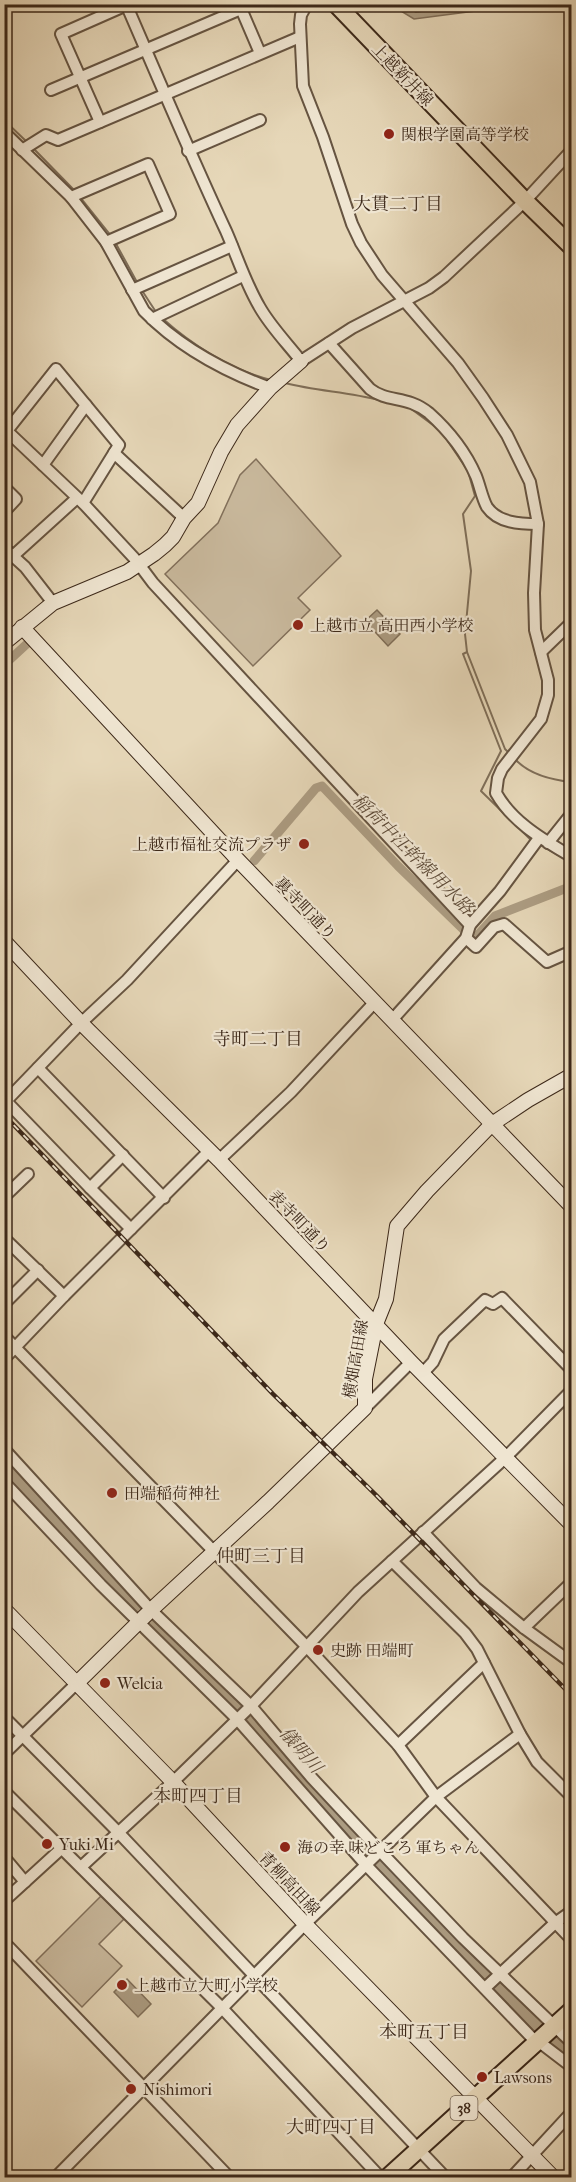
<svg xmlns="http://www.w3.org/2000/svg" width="576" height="2182" viewBox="0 0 576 2182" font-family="'IM FELL French Canon','Noto Serif JP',serif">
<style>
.green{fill:#c9b99d;stroke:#82705b;stroke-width:1.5}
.water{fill:#ac9c82;stroke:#7f6e58;stroke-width:1.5}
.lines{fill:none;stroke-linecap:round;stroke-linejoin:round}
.shore{stroke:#74624e;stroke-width:1.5}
.stream{stroke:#7f6e58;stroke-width:2}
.canal{stroke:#ac9c82;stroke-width:9}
.river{stroke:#ac9c82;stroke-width:15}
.street-casing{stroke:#665441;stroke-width:14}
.secondary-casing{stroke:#3c2819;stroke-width:16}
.primary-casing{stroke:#3c2819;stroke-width:20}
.street{stroke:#efe5d1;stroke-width:10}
.secondary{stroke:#efe5d1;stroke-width:14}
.primary{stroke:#e6d7b8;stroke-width:16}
.rail-casing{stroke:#3c2819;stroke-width:4.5}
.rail{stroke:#efe5d1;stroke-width:2;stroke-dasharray:7;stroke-linecap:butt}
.poi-dot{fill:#8f2418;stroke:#efe5d1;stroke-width:2}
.labels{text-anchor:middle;stroke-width:4.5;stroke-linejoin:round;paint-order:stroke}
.shield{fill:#efe5d1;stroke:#726150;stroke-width:1.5}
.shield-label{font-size:15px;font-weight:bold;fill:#3c2819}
.street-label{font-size:16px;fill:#3c2819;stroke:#efe5d1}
.poi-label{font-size:16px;fill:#3c2819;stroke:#efe5d1;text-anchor:start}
.neighbourhood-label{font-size:18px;fill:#3c2819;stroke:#efe5d1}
.water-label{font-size:18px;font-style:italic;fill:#5e4b38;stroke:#efe5d1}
</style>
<rect width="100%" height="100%" fill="#e6d7b8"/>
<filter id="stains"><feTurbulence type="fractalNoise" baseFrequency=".00333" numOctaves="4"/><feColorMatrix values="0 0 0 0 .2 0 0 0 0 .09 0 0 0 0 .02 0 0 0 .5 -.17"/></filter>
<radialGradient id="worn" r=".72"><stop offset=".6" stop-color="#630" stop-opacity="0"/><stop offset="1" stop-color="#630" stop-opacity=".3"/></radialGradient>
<g class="green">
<polygon points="256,459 341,556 298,598 310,610 253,666 165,574 218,523 240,475"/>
<polygon points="101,1896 124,1919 99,1944 122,1966 82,2007 36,1961"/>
</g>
<g class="water">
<polygon points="391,5 507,5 506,7 414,19"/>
<polygon points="377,610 400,634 388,646 365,621"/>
<polygon points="127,1979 151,2004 138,2017 114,1992"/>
</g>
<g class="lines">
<polyline class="shore" points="402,4 416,12 476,4"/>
<g class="stream">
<polyline points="4,120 28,143"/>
<polyline points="32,147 74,190"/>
<polyline points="80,197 112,237"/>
<polyline points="115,242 138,284"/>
<polyline points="141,289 156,312"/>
<path d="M162,318C192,345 231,370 271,380"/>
<path d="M285,383C316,391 348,392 379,400"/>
<polyline points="410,408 437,428"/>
<polyline points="445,437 468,471 475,496 463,514 471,571 465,634 467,652 463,654 501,751 481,791 532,841"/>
<polyline points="467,652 505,749 510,754"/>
<path d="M514,758C528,774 551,780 572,782"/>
<polyline points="540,845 572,863"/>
</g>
<g class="canal">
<polyline points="4,665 30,641"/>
<polyline points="254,861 316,788 322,786 398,866 465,931 475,938 495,916 572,886"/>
</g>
<polyline class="river" points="4,1466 123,1593 247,1716 357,1846 549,2038 572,2056"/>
<g class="street-casing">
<g id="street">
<path d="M126,4C159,80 191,156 226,231C237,256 245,282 259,306C270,326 287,343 301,361L352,328L429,288L444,277L525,201L572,150"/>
<polyline points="239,4 260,53"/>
<path d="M307,4L301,15L300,24L303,86L323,137L352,224L361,243L382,275L458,363L483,398L507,435L530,482L538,524L534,593L535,630L548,680V695L541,719L502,769L498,778L496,793C513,823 544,840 572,857"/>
<polyline points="51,90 241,9"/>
<polyline points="100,122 61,34 129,4"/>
<path d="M4,132L71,197L106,242L144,311C179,347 224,371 270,388"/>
<polyline points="22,150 46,135 58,140 300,37"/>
<polyline points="188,151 260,120"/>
<polyline points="71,197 148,164 170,214 106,242"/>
<polyline points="132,290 232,246"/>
<polyline points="152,319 243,276"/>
<path d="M329,343L370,389C388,403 407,395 429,413C448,430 466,453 476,476C480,486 482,498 487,507C498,523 520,524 538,524"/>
<polyline points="7,431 56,369 119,445 83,503"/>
<polyline points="4,434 7,431 83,503 135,559 153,583 470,925"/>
<polyline points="114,453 184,518"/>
<polyline points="43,465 86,405"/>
<polyline points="4,487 16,499 4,512"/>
<polyline points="4,548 25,567 53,603"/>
<polyline points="13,556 77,498"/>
<polyline points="541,652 572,622"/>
<polyline points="548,843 572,813"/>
<polyline points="466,938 476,947 494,927 504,924 547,962 572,951"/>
<polyline points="392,1020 466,938 470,925 500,891 539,838"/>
<polyline points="38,1068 164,1198"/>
<polyline points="123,1155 90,1188 6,1101 81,1023 127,980 238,860"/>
<polyline points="219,1160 291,1092 374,1003"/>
<polyline points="90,1188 131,1229"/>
<polyline points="4,1197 28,1174"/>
<polyline points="4,1238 64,1296"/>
<polyline points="4,1304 38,1270"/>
<polyline points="4,1336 308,1648 398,1745 436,1797 572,1940"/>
<polyline points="4,1359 64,1296 209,1151"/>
<polyline points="422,1374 433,1362 444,1339 485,1300 493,1304 502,1298 572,1370"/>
<polyline points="365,1408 411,1362"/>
<polyline points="4,1449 151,1610 251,1706 311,1777 380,1851 463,1938 572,2043"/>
<polyline points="4,1482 101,1585 237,1719 366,1865 536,2042"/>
<polyline points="423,1532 476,1588 524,1628 572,1663"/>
<polyline points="392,1561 465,1633 477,1649 520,1734 537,1762 572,1797"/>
<polyline points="524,1628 572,1582"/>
<polyline points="4,1717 118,1832 446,2178"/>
<polyline points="398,1745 484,1663"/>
<polyline points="4,1754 77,1683"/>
<polyline points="4,1791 222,2008 381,2178"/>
<polyline points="4,1857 25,1882"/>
<polyline points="81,1867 173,1782 251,1706 358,1592 505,1458 572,1390"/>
<polyline points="4,1901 62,1848"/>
<polyline points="4,1942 230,2178"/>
<polyline points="485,1988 555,1923 572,1911"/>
<polyline points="538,2041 572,2067"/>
<polyline points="55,2178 305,1924 436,1797 520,1734"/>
<polyline points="511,2178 572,2112"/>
</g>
</g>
<g class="secondary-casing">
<g id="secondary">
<polyline points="22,627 238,860 572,1207"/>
<polyline points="4,643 53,603 127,572 154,554 165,545 173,537 184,518 198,503 221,452 237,425 270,388 301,361"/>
<polyline points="4,941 81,1023 219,1160 411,1362 572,1525"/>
<polyline points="4,1609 173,1782 305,1924 554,2178"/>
<polyline points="77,1683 151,1610 268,1502 365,1408 365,1379 376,1324 386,1299 397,1226 427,1191 492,1124 528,1100 572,1075"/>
</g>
</g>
<g class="primary-casing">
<g id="primary">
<polyline points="336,4 525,201 572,247"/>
<polyline points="387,2178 572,2010"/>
</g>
</g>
<use href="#street" class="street"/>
<use href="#secondary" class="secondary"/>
<use href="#primary" class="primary"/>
<g class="rail-casing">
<polyline id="rail" points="4,1115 273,1394 376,1495 572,1696"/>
</g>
<use href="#rail" class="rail"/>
</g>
<g class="poi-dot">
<circle cx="389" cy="134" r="6"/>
<circle cx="298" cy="625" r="6"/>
<circle cx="304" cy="844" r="6"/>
<circle cx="112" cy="1493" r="6"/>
<circle cx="318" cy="1650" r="6"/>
<circle cx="105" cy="1683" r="6"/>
<circle cx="47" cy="1844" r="6"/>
<circle cx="285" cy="1847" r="6"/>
<circle cx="122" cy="1985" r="6"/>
<circle cx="482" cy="2077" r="6"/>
<circle cx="131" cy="2089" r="6"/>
</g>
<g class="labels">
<rect class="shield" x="450.5" y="2096" width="27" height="24" rx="4.5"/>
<g class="shield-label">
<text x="464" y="2113">38</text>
</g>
<g class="street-label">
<text transform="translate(403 74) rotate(46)" y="6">上越新井線</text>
<text transform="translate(306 908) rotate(46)" y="6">裏寺町通り</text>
<text transform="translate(300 1221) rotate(46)" y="6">表寺町通り</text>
<text transform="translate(355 1359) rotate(-80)" y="6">横畑高田線</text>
<text transform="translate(290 1883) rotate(47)" y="6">青柳高田線</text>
</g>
<g class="poi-label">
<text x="401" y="140">関根学園高等学校</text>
<text x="310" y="631">上越市立 高田西小学校</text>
<text x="292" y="850" text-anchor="end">上越市福祉交流プラザ</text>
<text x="124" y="1499">田端稲荷神社</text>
<text x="330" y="1656">史跡 田端町</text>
<text x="117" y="1689">Welcia</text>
<text x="59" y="1850">Yuki Mi</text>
<text x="297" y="1853">海の幸 味どころ 軍ちゃん</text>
<text x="134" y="1991">上越市立大町小学校</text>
<text x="494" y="2083">Lawsons</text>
<text x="143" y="2095">Nishimori</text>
</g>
<g class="neighbourhood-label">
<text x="398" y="210">大貫二丁目</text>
<text x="258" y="1045">寺町二丁目</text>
<text x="261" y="1562">仲町三丁目</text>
<text x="198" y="1802">本町四丁目</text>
<text x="424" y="2038">本町五丁目</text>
<text x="331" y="2133">大町四丁目</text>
</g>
<g class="water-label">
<text transform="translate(413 854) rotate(45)" y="6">稲荷中江幹線用水路</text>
<text transform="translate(301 1750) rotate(49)" y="6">儀明川</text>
</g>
</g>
<rect width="576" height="2182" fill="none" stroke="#e6d7b8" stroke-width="24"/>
<rect x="6" y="6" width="564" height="2170" fill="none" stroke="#3c2819" stroke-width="3"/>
<rect x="12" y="12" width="552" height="2158" fill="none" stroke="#3c2819" stroke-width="1.5"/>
<rect width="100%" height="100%" filter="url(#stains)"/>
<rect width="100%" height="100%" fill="url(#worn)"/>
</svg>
